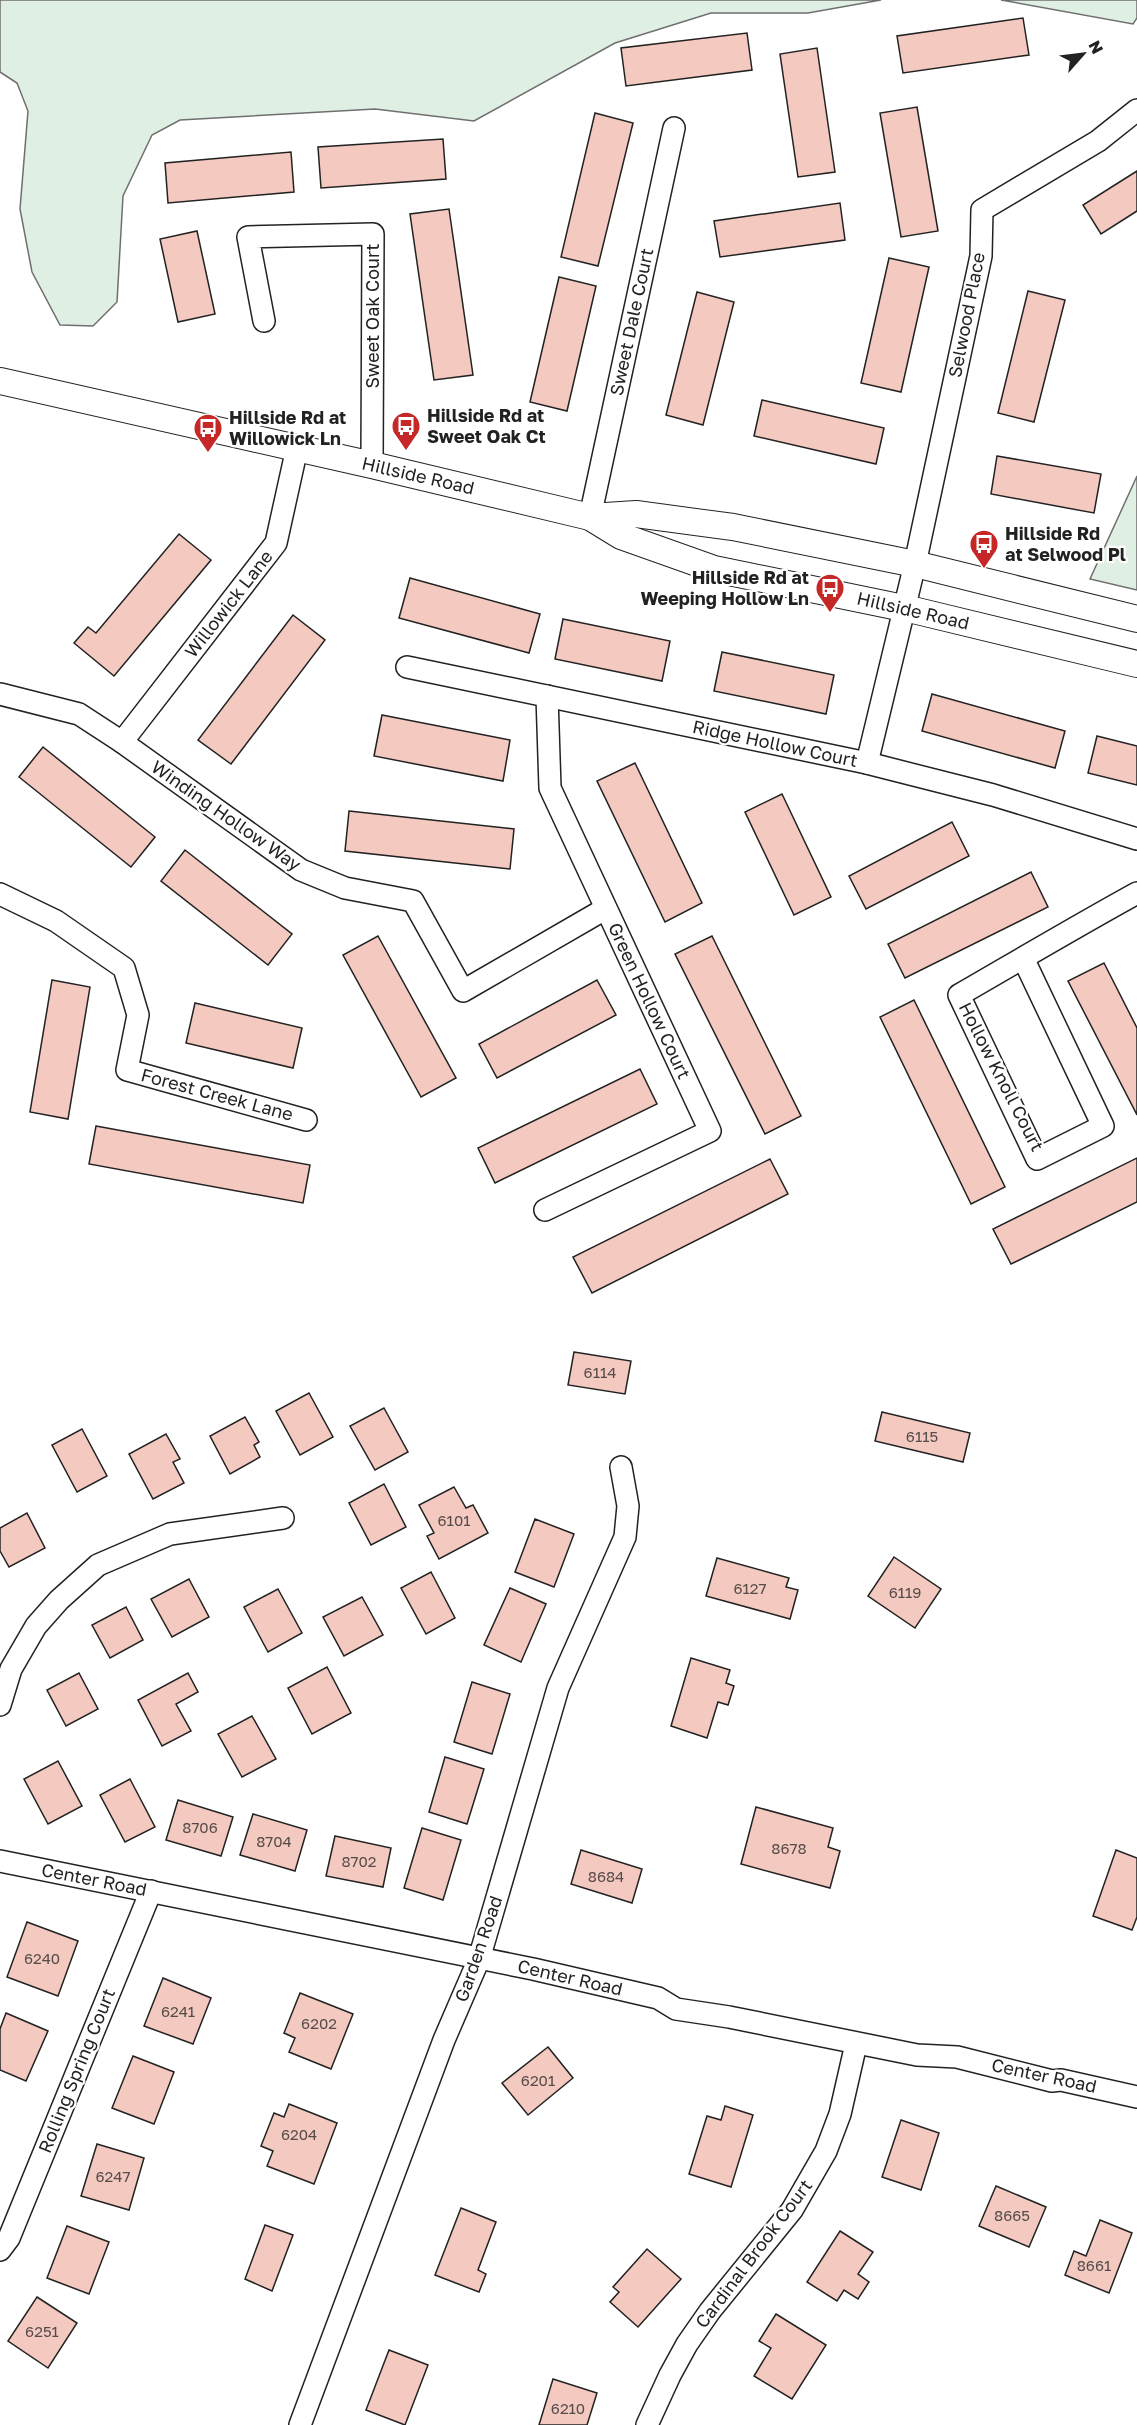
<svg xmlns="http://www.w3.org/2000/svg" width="1137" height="2425" viewBox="0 0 1137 2425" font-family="'Golos Text',sans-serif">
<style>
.green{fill:#e0efe3;stroke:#6f6f6f;stroke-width:1.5}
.building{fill:#f3c9c0;stroke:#222;stroke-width:1.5}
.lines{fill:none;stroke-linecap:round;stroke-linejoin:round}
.minor-casing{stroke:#222;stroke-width:24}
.tertiary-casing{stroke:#222;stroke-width:28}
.minor{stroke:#fff;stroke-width:21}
.tertiary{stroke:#fff;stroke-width:26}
.labels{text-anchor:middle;stroke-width:4.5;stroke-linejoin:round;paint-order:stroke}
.number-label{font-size:15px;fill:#564c4a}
.street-label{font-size:18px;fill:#222;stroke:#fff}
.poi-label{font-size:18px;font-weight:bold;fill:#222;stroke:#fff;text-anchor:start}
</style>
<rect width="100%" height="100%" fill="#fff"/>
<g class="green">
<polygon points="0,0 881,0 808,13 711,13 615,43 474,121 375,109 180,120 152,135 123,196 117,302 93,326 60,325 32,272 20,209 28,111 17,83 0,72"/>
<polygon points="1001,0 1137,0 1137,18 1133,24"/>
<polygon points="1137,476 1137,590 1090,579"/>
</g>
<g class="building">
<polygon points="1023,18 1029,55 903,73 897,36"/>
<polygon points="747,33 752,70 626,86 621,48"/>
<polygon points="817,48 835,172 798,177 780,54"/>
<polygon points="917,107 938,231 901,237 880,113"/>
<polygon points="595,113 633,123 598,266 561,257"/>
<polygon points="443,139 446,179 321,188 318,147"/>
<polygon points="291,152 294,192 168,203 165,163"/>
<polygon points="1137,171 1137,211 1101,234 1083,205"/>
<polygon points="840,203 845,240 720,257 714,221"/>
<polygon points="449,209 473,375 434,380 410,214"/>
<polygon points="197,231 215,314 178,322 160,239"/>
<polygon points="889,258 929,267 901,392 861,383"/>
<polygon points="559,277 596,286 567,411 530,402"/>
<polygon points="1028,291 1065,300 1034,422 998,413"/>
<polygon points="697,292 734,302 703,425 666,415"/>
<polygon points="762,400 884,428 876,464 754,436"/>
<polygon points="997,456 1101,474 1094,513 991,494"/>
<polygon points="179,534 211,560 114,676 74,643 88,627 96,633"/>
<polygon points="410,578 540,614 529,653 399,618"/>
<polygon points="293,615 325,640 231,764 198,740"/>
<polygon points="563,619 670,641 662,681 555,659"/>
<polygon points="722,652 834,675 826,714 714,691"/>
<polygon points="932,694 1065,731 1055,768 922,731"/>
<polygon points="382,715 510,740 503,781 374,756"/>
<polygon points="1097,736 1137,746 1137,785 1088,773"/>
<polygon points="43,747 155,837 131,867 19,777"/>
<polygon points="635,763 702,903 665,922 597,781"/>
<polygon points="782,794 831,897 794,915 745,812"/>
<polygon points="349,811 514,829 510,869 345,851"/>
<polygon points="952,822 969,856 866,909 849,876"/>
<polygon points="185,850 292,934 268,965 161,881"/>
<polygon points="1031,872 1048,907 905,978 888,944"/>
<polygon points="378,936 456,1078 421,1097 343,955"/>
<polygon points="712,936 801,1116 765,1134 675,954"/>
<polygon points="1104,963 1137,1028 1137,1115 1068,981"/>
<polygon points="52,980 90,987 68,1119 30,1112"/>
<polygon points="597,980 616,1015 497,1078 479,1044"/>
<polygon points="914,1000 1005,1187 971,1204 880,1017"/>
<polygon points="195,1003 302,1028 293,1068 186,1043"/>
<polygon points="640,1069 657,1104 495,1183 478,1148"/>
<polygon points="96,1126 310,1165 303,1203 89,1164"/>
<polygon points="1137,1158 1137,1202 1011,1264 993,1229"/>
<polygon points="770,1159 788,1194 592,1293 573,1257"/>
<polygon points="574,1352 631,1361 625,1394 568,1385"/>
<polygon points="309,1393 333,1437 300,1455 276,1411"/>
<polygon points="384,1408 408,1452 375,1470 350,1426"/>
<polygon points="882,1412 970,1433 963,1462 875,1441"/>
<polygon points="245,1417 259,1442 254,1445 260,1457 230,1474 210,1436"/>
<polygon points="82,1429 107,1476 77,1492 52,1445"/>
<polygon points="166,1434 180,1459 173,1462 184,1483 153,1499 129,1454"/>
<polygon points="384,1484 406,1527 371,1545 349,1503"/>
<polygon points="454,1487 466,1508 473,1505 488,1533 439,1559 427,1536 434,1533 419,1505"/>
<polygon points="27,1513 45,1548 9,1567 0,1551 0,1528"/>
<polygon points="535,1519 574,1534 554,1587 515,1572"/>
<polygon points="894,1557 941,1589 915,1628 868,1596"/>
<polygon points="717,1558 789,1578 786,1587 798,1590 790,1619 706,1596"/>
<polygon points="431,1572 455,1618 426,1634 401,1588"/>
<polygon points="189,1579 209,1617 172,1637 151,1599"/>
<polygon points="510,1588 546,1604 521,1662 484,1645"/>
<polygon points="278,1589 302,1633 268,1652 244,1607"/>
<polygon points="362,1597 383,1635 344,1656 323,1617"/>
<polygon points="126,1607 143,1640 110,1658 92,1625"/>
<polygon points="691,1658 730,1670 726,1683 734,1686 728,1705 718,1702 707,1738 671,1726"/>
<polygon points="327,1667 351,1713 312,1734 288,1688"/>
<polygon points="79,1673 98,1709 66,1726 47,1690"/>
<polygon points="188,1673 198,1692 176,1704 191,1731 162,1746 138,1700"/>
<polygon points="472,1682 510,1694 492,1754 454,1742"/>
<polygon points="252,1716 276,1759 242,1777 218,1734"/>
<polygon points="445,1757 484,1769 467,1824 429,1812"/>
<polygon points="58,1761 82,1806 48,1824 24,1779"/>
<polygon points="130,1779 155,1827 125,1842 100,1795"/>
<polygon points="178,1800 233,1817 221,1856 166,1840"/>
<polygon points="756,1807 833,1828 828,1847 840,1851 830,1888 741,1864"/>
<polygon points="253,1814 307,1830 295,1871 240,1855"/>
<polygon points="422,1828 461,1840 443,1900 404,1888"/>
<polygon points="335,1836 391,1848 383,1887 326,1876"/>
<polygon points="581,1850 642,1869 632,1903 571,1884"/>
<polygon points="1116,1850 1137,1858 1137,1917 1132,1930 1093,1916"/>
<polygon points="27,1922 78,1941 58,1996 7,1977"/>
<polygon points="163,1978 211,1998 193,2044 144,2026"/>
<polygon points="300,1993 353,2014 331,2069 289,2052 295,2038 284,2033"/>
<polygon points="6,2013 48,2031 26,2081 0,2070 0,2029"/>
<polygon points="548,2047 573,2078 528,2115 502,2083"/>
<polygon points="133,2056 174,2072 154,2124 112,2108"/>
<polygon points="289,2104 337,2123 314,2184 267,2166 273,2151 261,2146 274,2113 284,2117"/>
<polygon points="725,2106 753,2115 731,2187 689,2174 707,2116 721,2120"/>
<polygon points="901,2120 939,2133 921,2190 882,2177"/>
<polygon points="97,2144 144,2158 129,2210 81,2196"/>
<polygon points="996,2186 1046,2207 1029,2247 979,2226"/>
<polygon points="461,2208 496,2222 478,2270 486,2274 479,2292 435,2275"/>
<polygon points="1100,2220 1132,2233 1109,2293 1065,2275 1074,2251 1086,2256"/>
<polygon points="265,2225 293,2235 272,2291 245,2279"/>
<polygon points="67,2226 109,2242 89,2294 47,2278"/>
<polygon points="840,2231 873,2252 858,2274 869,2282 858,2299 844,2290 837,2301 807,2282"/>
<polygon points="647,2249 681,2279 638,2327 610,2302 619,2292 613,2287"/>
<polygon points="37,2297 77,2323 48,2368 8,2341"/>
<polygon points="776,2314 826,2345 792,2399 754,2376 771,2348 759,2341"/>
<polygon points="389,2350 428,2365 405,2425 366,2410"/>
<polygon points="553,2379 597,2393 587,2425 539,2425"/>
</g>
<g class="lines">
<g class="minor-casing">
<g id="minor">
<polyline points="264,321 248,237 373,234 372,465"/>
<polyline points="590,517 674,128"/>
<polyline points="407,667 867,763 993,795 1137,839"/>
<polyline points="0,694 79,714 122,742 301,870 345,888 413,901 463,991 605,909"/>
<polyline points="122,742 276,543 297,448"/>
<polyline points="867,763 915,564 981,256 982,210 1098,141 1137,110"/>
<polyline points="0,894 56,921 124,968 138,1015 127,1070 306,1120"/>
<path d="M1023,958L1103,1126L1037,1159L959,995C1018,961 1077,926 1137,893"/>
<polyline points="545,1210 710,1131 550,788 547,696"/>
<polyline points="0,1705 11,1669 36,1626 59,1600 98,1565 170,1534 283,1518"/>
<polyline points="0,1861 533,1969 658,1998 676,2009 729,2017 917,2055 957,2057 1052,2081 1061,2080 1137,2097"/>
<polyline points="0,2250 9,2238 151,1891"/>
<polyline points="300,2425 444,2040 479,1959 558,1688 625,1537 628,1506 621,1467"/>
<polyline points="647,2425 670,2375 687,2344 710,2311 792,2210 826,2151 840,2114 856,2044"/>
</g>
</g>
<g class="tertiary-casing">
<g id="tertiary">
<polyline points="0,381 372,465 590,517 636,514 733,527 915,564 1137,619"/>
<polyline points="590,517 621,536 714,569 913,610 1137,664"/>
</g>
</g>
<use href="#minor" class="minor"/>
<use href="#tertiary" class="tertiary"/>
</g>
<defs>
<g id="bus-pin" transform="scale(1.5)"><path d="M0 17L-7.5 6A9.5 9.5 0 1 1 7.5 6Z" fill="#c62828" stroke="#fff"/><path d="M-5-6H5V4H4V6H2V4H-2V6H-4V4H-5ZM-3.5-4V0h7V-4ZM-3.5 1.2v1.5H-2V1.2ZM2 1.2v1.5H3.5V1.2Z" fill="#fff"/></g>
</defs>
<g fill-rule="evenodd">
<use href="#bus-pin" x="406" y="426"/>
<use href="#bus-pin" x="208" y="428"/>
<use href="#bus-pin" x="984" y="544"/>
<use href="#bus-pin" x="830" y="588"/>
</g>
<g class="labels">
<g class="number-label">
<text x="600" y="1378">6114</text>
<text x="922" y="1442">6115</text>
<text x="454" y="1526">6101</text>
<text x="750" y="1594">6127</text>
<text x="905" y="1598">6119</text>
<text x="200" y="1833">8706</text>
<text x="274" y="1847">8704</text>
<text x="789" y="1854">8678</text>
<text x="359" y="1867">8702</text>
<text x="606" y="1882">8684</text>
<text x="42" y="1964">6240</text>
<text x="178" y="2017">6241</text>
<text x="319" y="2029">6202</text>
<text x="538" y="2086">6201</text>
<text x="299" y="2140">6204</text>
<text x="113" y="2182">6247</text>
<text x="1012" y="2221">8665</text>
<text x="1094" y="2271">8661</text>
<text x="42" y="2337">6251</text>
<text x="568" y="2414">6210</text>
</g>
<g class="street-label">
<text transform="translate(967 315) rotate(-79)" y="6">Selwood Place</text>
<text transform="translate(373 316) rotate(-90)" y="6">Sweet Oak Court</text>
<text transform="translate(632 322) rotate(-78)" y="6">Sweet Dale Court</text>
<text transform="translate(418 476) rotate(13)" y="6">Hillside Road</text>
<text transform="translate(229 604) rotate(-52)" y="6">Willowick Lane</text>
<text transform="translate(913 611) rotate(13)" y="6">Hillside Road</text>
<text transform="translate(775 744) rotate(12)" y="6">Ridge Hollow Court</text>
<text transform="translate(226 816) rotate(35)" y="6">Winding Hollow Way</text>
<text transform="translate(649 1001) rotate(65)" y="6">Green Hollow Court</text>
<text transform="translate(1001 1077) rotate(63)" y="6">Hollow Knoll Court</text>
<text transform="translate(217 1095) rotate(15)" y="6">Forest Creek Lane</text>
<text transform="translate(94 1880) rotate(11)" y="6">Center Road</text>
<text transform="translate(479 1949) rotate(-71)" y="6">Garden Road</text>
<text transform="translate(570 1978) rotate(13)" y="6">Center Road</text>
<text transform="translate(77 2071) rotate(-68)" y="6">Rolling Spring Court</text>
<text transform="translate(1044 2076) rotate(12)" y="6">Center Road</text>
<text transform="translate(754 2254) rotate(-53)" y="6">Cardinal Brook Court</text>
</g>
<g class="poi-label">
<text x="427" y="422">Hillside Rd at<tspan x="427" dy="21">Sweet Oak Ct</tspan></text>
<text x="229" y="424">Hillside Rd at<tspan x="229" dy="21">Willowick Ln</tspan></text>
<text x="1005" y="540">Hillside Rd<tspan x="1005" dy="21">at Selwood Pl</tspan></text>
<text x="809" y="584" text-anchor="end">Hillside Rd at<tspan x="809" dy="21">Weeping Hollow Ln</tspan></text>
</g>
</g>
<g transform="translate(1083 54) rotate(62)" stroke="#ffffff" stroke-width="4.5" paint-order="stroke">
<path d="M0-4.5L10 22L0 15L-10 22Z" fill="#222222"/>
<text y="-9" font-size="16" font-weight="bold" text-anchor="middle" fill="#222222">N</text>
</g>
</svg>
